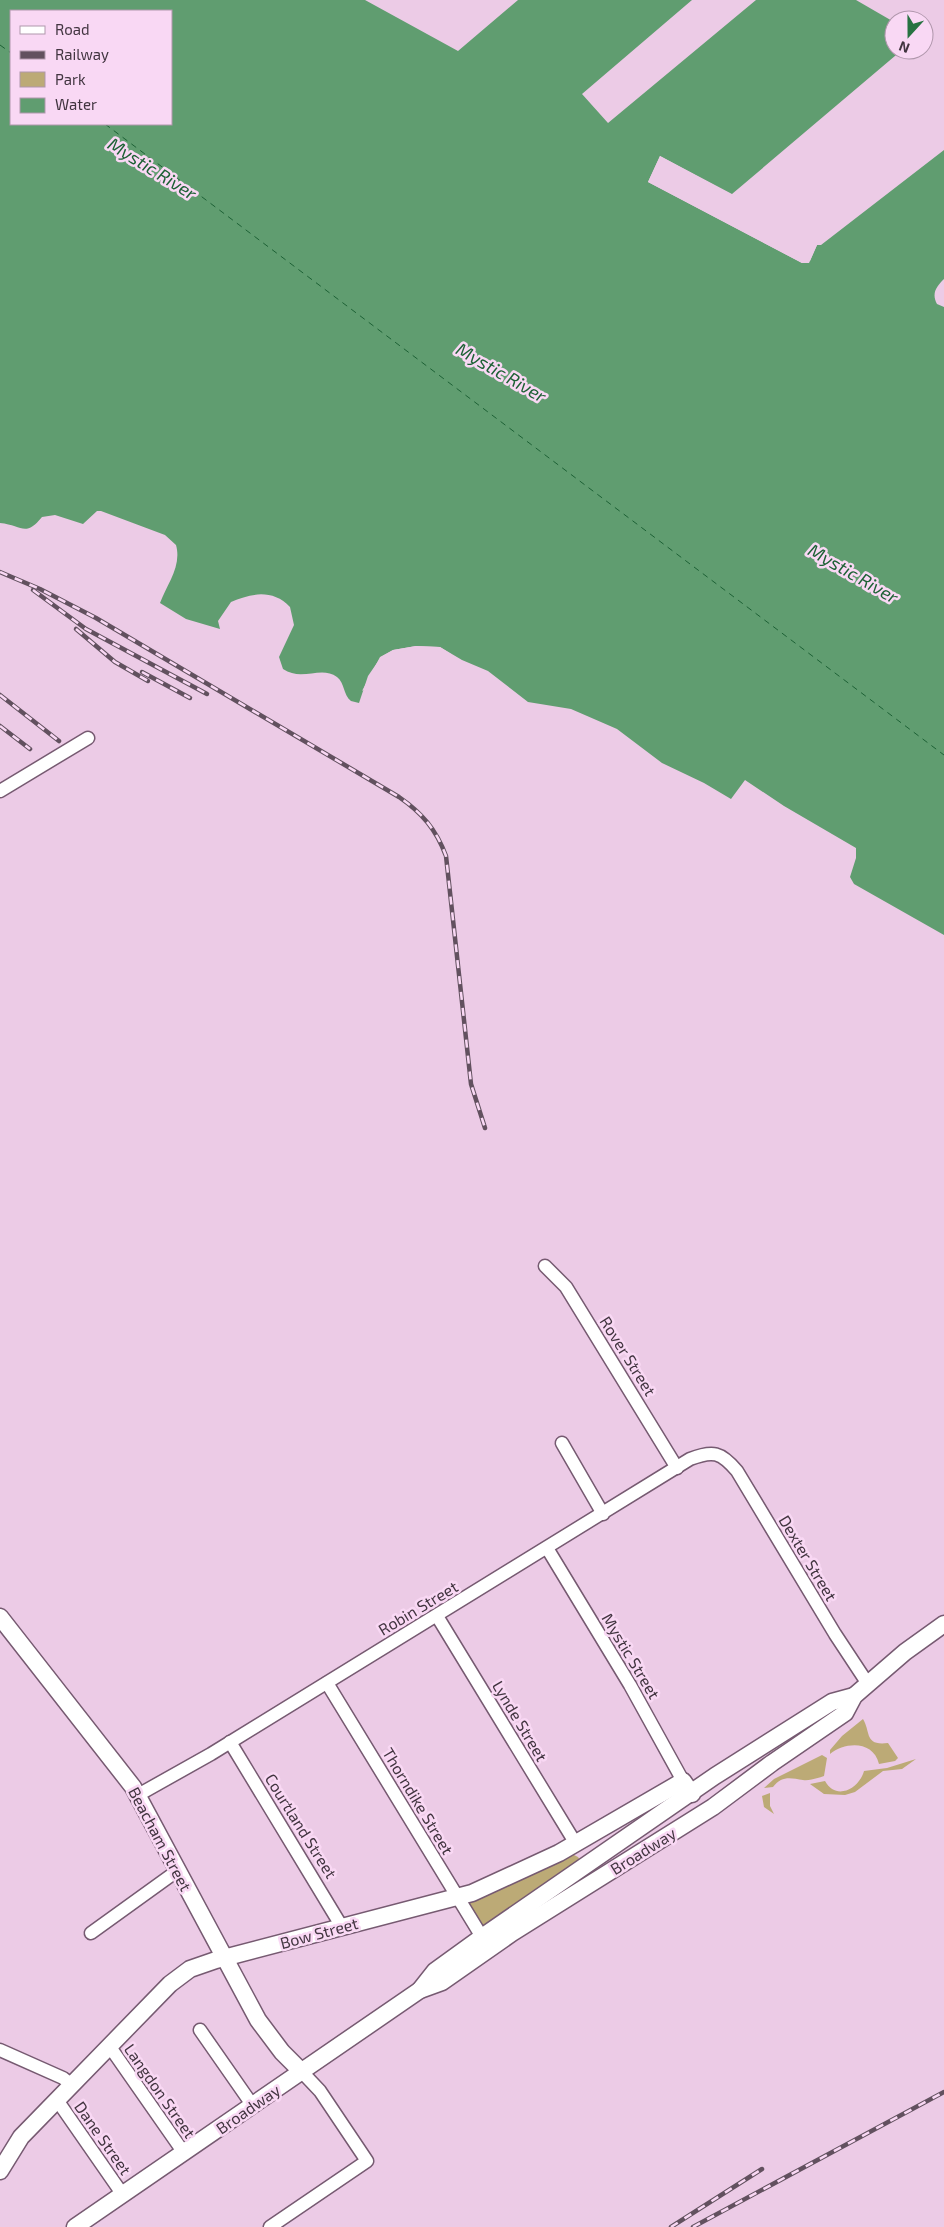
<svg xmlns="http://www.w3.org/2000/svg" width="944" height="2227" viewBox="0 0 944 2227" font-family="'Exo 2',sans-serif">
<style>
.green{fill:#bcaa76}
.water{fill:#609d70;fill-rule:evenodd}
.pier{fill:#eccbe6}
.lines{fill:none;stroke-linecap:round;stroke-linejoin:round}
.ferry{stroke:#1d6135;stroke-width:1;stroke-dasharray:6 5;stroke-linecap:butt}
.minor-casing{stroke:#765a71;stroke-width:15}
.major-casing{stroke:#765a71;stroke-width:19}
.minor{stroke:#fff;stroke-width:12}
.major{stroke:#fff;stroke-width:16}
.rail-casing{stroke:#62515f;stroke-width:4.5}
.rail{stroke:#f9d8f4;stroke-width:2.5;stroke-dasharray:8;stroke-linecap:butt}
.labels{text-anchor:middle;stroke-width:5;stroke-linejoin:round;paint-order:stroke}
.street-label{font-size:16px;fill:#423540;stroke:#f9d8f4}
.water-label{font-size:18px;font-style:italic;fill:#1d6135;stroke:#f9d8f4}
</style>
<rect width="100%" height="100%" fill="#eccbe6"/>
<g class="green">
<path d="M863,1719C871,1732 864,1746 888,1743L898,1758L895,1761L879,1764C873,1740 845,1742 830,1754V1750L842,1736Z"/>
<path d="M822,1755L827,1758L824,1776C818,1778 809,1781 803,1780C791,1778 782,1775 773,1787L764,1788L774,1779Z"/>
<path d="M916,1759L902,1769L883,1771L855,1792L845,1795L824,1794L810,1784L825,1781C836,1801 859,1789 864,1771L887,1768Z"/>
<polygon points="770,1793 770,1806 774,1814 764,1807 762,1796"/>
<polygon points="572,1854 578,1857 582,1863 485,1929 470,1905 470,1901"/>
</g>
<path class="water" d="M0,0H365L458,51L518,0H692L582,94L608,123L756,0H856L894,22V50H902L732,194L660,156L648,182L802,263L810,261L817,245H821L944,150V279C937,286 931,293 937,304L944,307V935L854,884L850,877L856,858V848L784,806L745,780L731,799L704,783L662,763L617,729L571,709L528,702L488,671L462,660L440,647L416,646L393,650L381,657L368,676L359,703L351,701C343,695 345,683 337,677C321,665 302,682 283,669L279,657L294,625L290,607C273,589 251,593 231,602L218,621L220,629L186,619L160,603C167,584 182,566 176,545L165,535L101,511H97L83,524L55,515L42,517C25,538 22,525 0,523ZM11,11H171V124H11Z"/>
<g class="pier">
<polygon points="660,156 734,196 730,196 661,160 651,181 803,261 807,261 815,243 817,245 809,263 802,263 648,182"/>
<polygon points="416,646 440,647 451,654 451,657 431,648 416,648 390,654 379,662 365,689 362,691 380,657 393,650"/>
</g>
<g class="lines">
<g class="ferry">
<polyline points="0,45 11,53"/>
<polyline points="105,124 944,755"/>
</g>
<g class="minor-casing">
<g id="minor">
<polyline points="0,791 88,738"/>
<polyline points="545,1266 566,1287 677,1468"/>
<polyline points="562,1443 603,1514"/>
<polyline points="547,1548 630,1685 683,1781"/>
<polyline points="437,1616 576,1844"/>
<polyline points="327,1683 482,1937"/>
<polyline points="230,1742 342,1927"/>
<path d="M138,1795L211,1754L690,1459C713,1450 721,1452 737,1471L835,1634L868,1684"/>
<polyline points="91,1933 177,1871"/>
<polyline points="200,2030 253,2106"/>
<polyline points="110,2047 184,2153"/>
<polyline points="0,2050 63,2078 72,2085"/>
<polyline points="57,2100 123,2195"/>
<polyline points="270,2227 367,2161 320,2091 302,2072"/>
</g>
</g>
<g class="major-casing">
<g id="major">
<polyline points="0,1617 133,1787 258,2020 282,2052 302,2072"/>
<polyline points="420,1990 435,1971 482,1937 715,1776 832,1702 854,1696"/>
<polyline points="0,2171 21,2137 170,1984 190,1969 216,1960 472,1893 559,1853 683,1781 692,1794"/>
<polyline points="75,2227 420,1990 442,1982 512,1933 713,1807 772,1763 845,1713 854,1696 905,1652 944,1624"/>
</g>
</g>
<use href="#minor" class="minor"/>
<use href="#major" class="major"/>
<g class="rail-casing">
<g id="rail">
<path d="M0,572L40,589L96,618L399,797C422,813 436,829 446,856L471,1084L485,1128"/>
<polyline points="33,590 86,629 207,694"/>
<polyline points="76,629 115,662 148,681"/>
<polyline points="142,672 190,698"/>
<polyline points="0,695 59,741"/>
<polyline points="0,726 30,749"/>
<polyline points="671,2227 762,2169"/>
<polyline points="693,2227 944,2092"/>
</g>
</g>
<use href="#rail" class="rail"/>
</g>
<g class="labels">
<g class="street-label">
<text transform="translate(628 1356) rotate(58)" y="6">Rover Street</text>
<text transform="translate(808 1558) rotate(59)" y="6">Dexter Street</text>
<text transform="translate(418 1608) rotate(-31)" y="6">Robin Street</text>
<text transform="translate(631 1656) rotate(59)" y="6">Mystic Street</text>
<text transform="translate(520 1721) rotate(59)" y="6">Lynde Street</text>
<text transform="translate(418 1801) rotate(59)" y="6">Thorndike Street</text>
<text transform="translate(301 1826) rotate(58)" y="6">Courtland Street</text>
<text transform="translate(160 1839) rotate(62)" y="6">Beacham Street</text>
<text transform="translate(643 1851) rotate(-32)" y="6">Broadway</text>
<text transform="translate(319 1933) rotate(-15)" y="6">Bow Street</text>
<text transform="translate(160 2091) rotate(55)" y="6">Langdon Street</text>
<text transform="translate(248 2109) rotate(-35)" y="6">Broadway</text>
<text transform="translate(103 2138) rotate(55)" y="6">Dane Street</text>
</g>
<g class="water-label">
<text transform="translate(152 169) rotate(32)" y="6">Mystic River</text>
<text transform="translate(501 373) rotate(30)" y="6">Mystic River</text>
<text transform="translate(853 574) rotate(30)" y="6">Mystic River</text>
</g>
</g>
<rect x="10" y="10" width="162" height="115" fill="#f9d8f4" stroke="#b097ac"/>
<rect x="20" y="26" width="25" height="8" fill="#ffffff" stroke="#b097ac"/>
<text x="55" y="35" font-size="15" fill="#423540">Road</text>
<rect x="20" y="51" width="25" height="8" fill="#62515f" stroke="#b097ac"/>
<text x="55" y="60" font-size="15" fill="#423540">Railway</text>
<rect x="20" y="72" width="25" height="15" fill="#bcaa76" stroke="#b097ac"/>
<text x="55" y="85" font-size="15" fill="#423540">Park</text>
<rect x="20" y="98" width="25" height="15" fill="#609d70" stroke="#b097ac"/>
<text x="55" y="110" font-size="15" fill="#423540">Water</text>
<g transform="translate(909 35) rotate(201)"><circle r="24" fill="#f9d8f4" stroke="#b097ac"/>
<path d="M0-4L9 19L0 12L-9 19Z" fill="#277241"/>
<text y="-8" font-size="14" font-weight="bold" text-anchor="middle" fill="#423540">N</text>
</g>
</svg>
